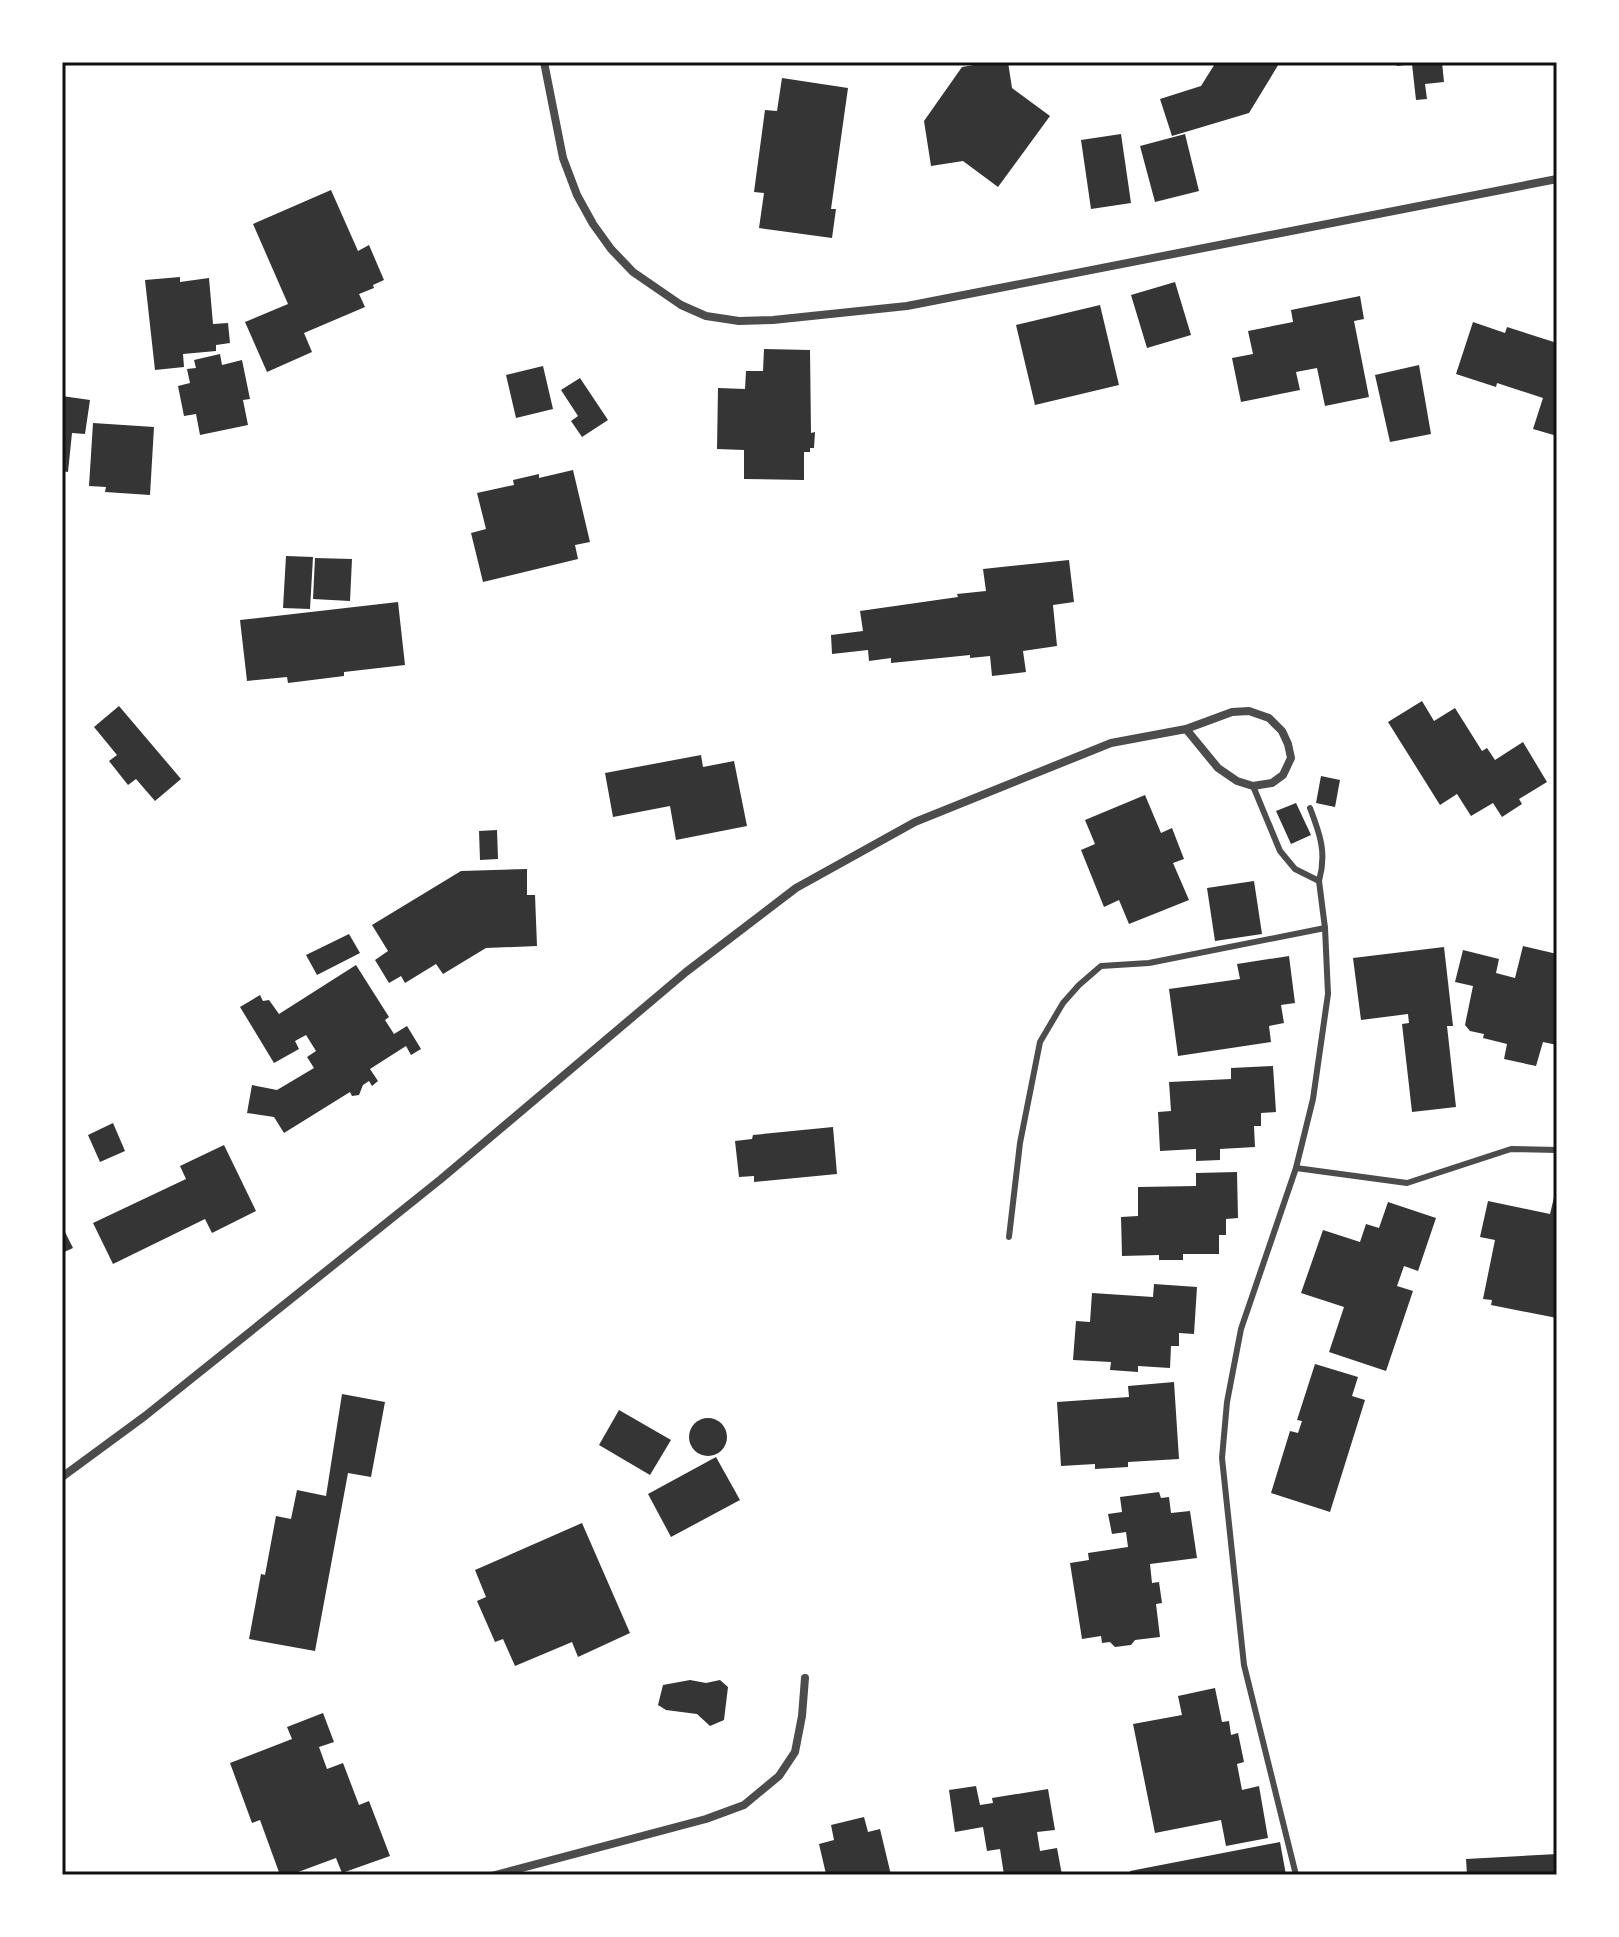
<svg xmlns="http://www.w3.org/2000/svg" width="1619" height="1937" viewBox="0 0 1619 1937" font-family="Quicksand,sans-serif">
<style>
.building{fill:#353535}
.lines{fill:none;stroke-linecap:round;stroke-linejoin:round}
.service{stroke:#4c4c4c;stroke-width:6}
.minor{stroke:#4c4c4c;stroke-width:8}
.neatline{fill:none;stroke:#111;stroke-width:3}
</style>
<rect width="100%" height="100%" fill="#fff"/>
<g class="building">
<polygon points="992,62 1008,62 1012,88 1050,116 998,187 963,161 931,166 924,121 962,67"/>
<polygon points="1216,62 1280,62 1249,113 1172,136 1160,99 1201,86"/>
<polygon points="1396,62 1442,62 1444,82 1425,84 1427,99 1416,100 1412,64 1397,66"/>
<polygon points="782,78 848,88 831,209 836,209 832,238 759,228 764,193 754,192 765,110 777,111"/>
<polygon points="1121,134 1131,203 1091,209 1081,140"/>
<polygon points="1185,134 1199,191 1155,202 1140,146"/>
<polygon points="331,190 358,251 369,245 384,280 373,285 374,288 359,294 365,307 304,333 312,352 267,372 245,322 288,304 253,224"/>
<polygon points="180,277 180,282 209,278 213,324 228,323 230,343 216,345 216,351 183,354 184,367 155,370 145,280"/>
<polygon points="1175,282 1191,335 1147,348 1131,295"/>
<polygon points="1360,296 1364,319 1354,321 1369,397 1325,406 1317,368 1296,372 1300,390 1241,402 1232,358 1253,354 1248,331 1293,322 1291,310"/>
<polygon points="1100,305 1119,385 1035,405 1016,325"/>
<polygon points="1473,322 1505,333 1507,327 1557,343 1557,436 1533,429 1543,398 1497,383 1496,387 1456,374"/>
<polygon points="764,349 810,350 811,433 815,432 814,448 810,448 810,452 804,452 804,480 744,479 744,450 717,449 718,388 745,389 746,371 763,371"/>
<polygon points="220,354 222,365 242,360 250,399 243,400 248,425 200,435 196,414 184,416 178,386 190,383 187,369 196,368 194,360"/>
<polygon points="1419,365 1431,434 1390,442 1375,375"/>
<polygon points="543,366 553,409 516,418 506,375"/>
<polygon points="580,378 608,420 582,437 571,421 578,416 561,390"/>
<polygon points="62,396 90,400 85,434 72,433 68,472 62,471"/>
<polygon points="93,423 154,427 150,495 105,492 106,487 89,486"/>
<polygon points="573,470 590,542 575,545 578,559 483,582 471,533 486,529 477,493 514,485 513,480 539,474 539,478"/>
<polygon points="286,556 313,557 310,609 283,608"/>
<polygon points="315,558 352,559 350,601 313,599"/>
<polygon points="1069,560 1074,602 1053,605 1057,646 1023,651 1026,672 992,676 990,656 970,658 970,655 891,663 891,658 869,661 868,650 832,654 831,635 863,631 860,611 958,597 957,594 986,591 983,569"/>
<polygon points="398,602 405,665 344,672 344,676 288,683 287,677 247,681 240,620"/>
<polygon points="1422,701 1434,721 1455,708 1482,751 1487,748 1495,760 1523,742 1547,782 1519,799 1522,804 1502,817 1493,803 1471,816 1457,794 1440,805 1388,722"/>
<polygon points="119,706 181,779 155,801 136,779 128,785 109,761 117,755 94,727"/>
<polygon points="701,755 703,767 734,761 747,826 676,840 670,806 613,817 605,773"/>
<polygon points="1321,776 1340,780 1335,807 1316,803"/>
<polygon points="1145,795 1161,833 1172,828 1184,859 1173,863 1189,900 1129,924 1119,900 1104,907 1081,850 1095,844 1085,820"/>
<polygon points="1296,803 1311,835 1291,844 1276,811"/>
<polygon points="497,830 498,859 480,860 479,831"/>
<polygon points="527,869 527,895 535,895 537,946 486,948 443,974 436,964 405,983 401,976 389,983 375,960 388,951 372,925 461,871"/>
<polygon points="1254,881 1262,934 1215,941 1207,888"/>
<polygon points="349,934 360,953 317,975 306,955"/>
<polygon points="1523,946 1557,954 1557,1045 1543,1042 1536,1066 1504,1059 1507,1044 1483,1038 1484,1034 1470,1031 1465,1025 1473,986 1455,982 1463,950 1499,959 1496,973 1515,978"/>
<polygon points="1444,947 1453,1026 1447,1026 1456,1107 1412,1112 1402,1024 1409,1023 1408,1014 1361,1020 1353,958"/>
<polygon points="1289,956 1295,1003 1281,1005 1284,1023 1269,1026 1271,1042 1178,1056 1169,989 1240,979 1237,964"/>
<polygon points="356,965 389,1017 385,1020 394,1034 407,1026 421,1049 411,1055 406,1046 370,1069 378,1081 372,1086 369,1081 363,1085 359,1095 352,1096 350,1092 284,1133 274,1117 247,1113 252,1085 277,1090 314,1068 307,1057 316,1051 306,1035 295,1041 299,1049 274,1063 240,1007 260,995 263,1001 269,1000 279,1014"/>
<polygon points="1273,1066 1276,1112 1261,1113 1261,1126 1254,1126 1255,1147 1220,1149 1220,1160 1196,1161 1196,1149 1160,1151 1158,1112 1171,1111 1169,1082 1231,1079 1231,1068"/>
<polygon points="113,1123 125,1151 100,1162 88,1135"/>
<polygon points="833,1127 837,1174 754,1182 754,1176 739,1177 735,1141 752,1139 753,1135"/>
<polygon points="224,1145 256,1211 212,1233 205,1219 113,1264 93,1223 186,1179 180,1166"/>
<polygon points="1237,1172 1238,1218 1226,1219 1226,1235 1219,1235 1219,1254 1183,1254 1183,1260 1159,1260 1159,1255 1122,1256 1121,1217 1138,1216 1138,1187 1196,1186 1196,1173"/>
<polygon points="1556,1189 1557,1318 1491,1305 1492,1300 1483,1299 1495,1240 1480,1237 1488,1201 1550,1214"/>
<polygon points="1388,1202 1436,1218 1418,1271 1404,1266 1397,1286 1413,1291 1386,1371 1329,1352 1344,1307 1301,1293 1323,1230 1360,1242 1366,1224 1379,1228"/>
<polygon points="62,1226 73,1248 62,1253"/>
<polygon points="1154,1284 1197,1287 1194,1334 1179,1333 1179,1346 1171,1346 1170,1368 1138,1366 1138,1372 1110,1370 1111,1362 1073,1360 1076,1321 1090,1322 1092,1293 1153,1297"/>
<polygon points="1315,1364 1358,1377 1352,1396 1365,1400 1330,1512 1271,1493 1290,1431 1298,1433 1302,1421 1297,1420"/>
<polygon points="1174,1382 1179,1459 1128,1462 1128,1467 1095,1469 1095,1464 1061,1466 1057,1402 1129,1397 1128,1386"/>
<polygon points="342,1394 385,1402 371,1477 348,1473 315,1651 249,1639 261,1574 265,1575 276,1516 291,1519 297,1490 326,1496"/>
<polygon points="619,1410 671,1440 650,1475 599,1445"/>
<circle cx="708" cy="1437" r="19"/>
<polygon points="716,1457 740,1500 671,1537 648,1494"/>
<polygon points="1159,1492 1161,1498 1169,1497 1171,1513 1190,1511 1197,1558 1150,1564 1152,1583 1159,1582 1162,1603 1156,1604 1160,1637 1135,1640 1131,1645 1115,1647 1110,1642 1102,1643 1101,1636 1082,1639 1070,1563 1089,1560 1088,1553 1128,1547 1126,1532 1112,1534 1108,1514 1122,1512 1120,1497"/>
<polygon points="582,1523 630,1633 578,1657 572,1642 515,1666 503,1639 495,1642 477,1601 486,1597 475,1570"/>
<polygon points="690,1680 706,1683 720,1680 728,1687 724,1720 710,1726 697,1714 666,1710 658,1705 663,1685"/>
<polygon points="1215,1688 1222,1722 1229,1721 1231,1735 1238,1733 1244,1762 1237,1764 1242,1790 1259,1786 1268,1838 1226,1846 1221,1820 1155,1833 1133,1724 1182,1715 1178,1696"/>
<polygon points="323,1713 334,1742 319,1747 327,1769 343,1763 359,1805 369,1801 390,1856 342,1873 336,1858 290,1875 280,1875 260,1820 252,1823 230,1763 292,1739 287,1727"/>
<polygon points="976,1786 980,1805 993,1803 992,1798 1048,1789 1055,1830 1037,1832 1040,1851 1057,1848 1062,1875 1004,1875 1000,1849 987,1851 983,1827 955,1832 949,1790"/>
<polygon points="864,1817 868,1832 880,1829 891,1875 826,1874 819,1844 834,1840 831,1825"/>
<polygon points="1280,1842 1286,1875 1131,1875 1130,1871"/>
<polygon points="1557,1854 1557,1875 1467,1875 1466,1859"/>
</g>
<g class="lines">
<g class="service">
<path d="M1253,786L1280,851L1295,869L1319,881C1327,853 1320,834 1310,808"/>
<polyline points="1296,1168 1407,1183 1511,1149 1557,1150"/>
<polyline points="1009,1237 1020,1143 1040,1042 1063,1003 1079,985 1101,966 1149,963 1325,928"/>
<polyline points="1296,1875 1244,1665 1222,1458 1227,1402 1241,1329 1296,1168 1313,1099 1328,994 1325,928 1319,881"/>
</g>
<g class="minor">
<polyline points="544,62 563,158 577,195 593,224 611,249 633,272 681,305 706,316 739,321 773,320 907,306 1557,179"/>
<polyline points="62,1477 145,1416 441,1179 686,972 796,888 915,822 1111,743 1186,729 1232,712 1249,711 1269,718 1282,731 1288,744 1291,758 1283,775 1272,783 1253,786 1237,781 1218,768 1186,729"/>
<polyline points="495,1875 706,1819 744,1805 779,1776 795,1752 802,1716 805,1678"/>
</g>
</g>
<rect width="1619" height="1937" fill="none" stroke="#ffffff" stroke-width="128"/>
<rect x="64" y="64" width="1491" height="1809" class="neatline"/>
</svg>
